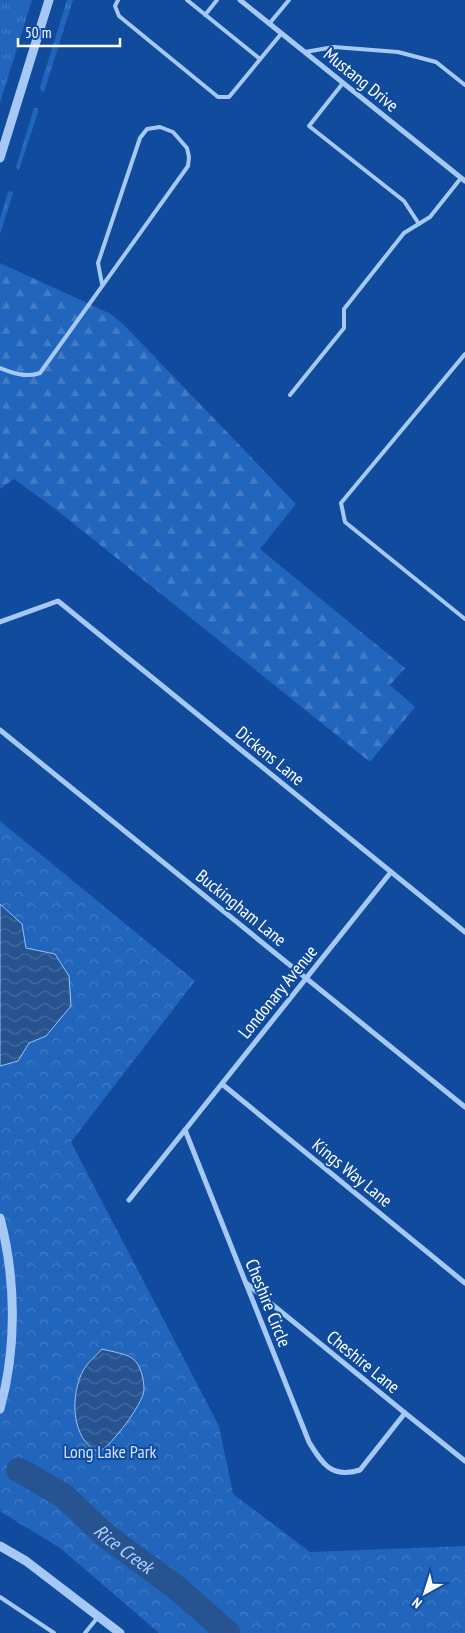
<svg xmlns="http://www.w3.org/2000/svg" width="465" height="1633" viewBox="0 0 465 1633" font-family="'PT Sans Narrow',sans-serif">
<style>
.grass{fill:url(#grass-tufts)}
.forest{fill:url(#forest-firs)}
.park{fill:url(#park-crowns)}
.water{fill:url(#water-waves);stroke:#96c3f9}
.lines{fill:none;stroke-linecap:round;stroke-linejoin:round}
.river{stroke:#275390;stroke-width:25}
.service{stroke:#a5c8f5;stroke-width:4}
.minor{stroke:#a5c8f5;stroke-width:5}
.tertiary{stroke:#a5c8f5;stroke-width:9}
.labels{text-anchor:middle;stroke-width:4;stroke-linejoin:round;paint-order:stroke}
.street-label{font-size:18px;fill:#fff;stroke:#104b9d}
.park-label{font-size:18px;fill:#cde3fe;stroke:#104b9d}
.water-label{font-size:19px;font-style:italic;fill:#b1d2fb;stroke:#104b9d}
</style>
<defs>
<pattern id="grass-tufts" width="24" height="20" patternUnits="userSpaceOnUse" patternTransform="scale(1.25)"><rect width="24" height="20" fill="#2265bc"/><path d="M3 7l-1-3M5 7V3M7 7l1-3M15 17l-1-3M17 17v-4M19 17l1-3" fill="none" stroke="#437cc6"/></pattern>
<pattern id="forest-firs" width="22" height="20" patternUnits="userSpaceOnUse" patternTransform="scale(1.25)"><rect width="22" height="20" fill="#2265bc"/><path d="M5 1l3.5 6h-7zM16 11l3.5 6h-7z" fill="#437cc6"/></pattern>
<pattern id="park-crowns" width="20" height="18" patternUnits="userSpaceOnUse" patternTransform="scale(1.25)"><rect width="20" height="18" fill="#2265bc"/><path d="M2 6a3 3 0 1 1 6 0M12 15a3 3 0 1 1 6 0" fill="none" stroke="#437cc6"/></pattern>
<pattern id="water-waves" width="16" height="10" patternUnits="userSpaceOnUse" patternTransform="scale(1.25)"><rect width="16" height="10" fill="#275390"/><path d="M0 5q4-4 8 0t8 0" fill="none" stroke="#476da1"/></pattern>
</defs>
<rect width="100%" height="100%" fill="#104b9d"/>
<g class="grass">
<polygon points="0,0 32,0 0,103"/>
<polygon points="67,0 73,0 44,92 41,91 40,87"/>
<polygon points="34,108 38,108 38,112 19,170 16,167"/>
<polygon points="11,191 13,193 0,234 0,219 8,192"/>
</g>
<polygon class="forest" points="0,263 111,314 125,326 296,504 260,549 405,668 390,685 415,707 370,762 54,508 14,479 0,489"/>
<polygon class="park" points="0,821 195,981 71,1142 219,1426 233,1494 310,1552 465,1546 465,1633 159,1633 60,1548 1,1512 0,1507"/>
<g class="water">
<polygon points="0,904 22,924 26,948 55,954 69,976 71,1006 46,1036 29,1043 18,1061 0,1066"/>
<path d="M102,1349C109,1351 127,1354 132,1358C141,1364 144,1380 144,1390C143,1404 112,1445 99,1452C70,1440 70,1393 84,1369C88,1362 97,1355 102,1349Z"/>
</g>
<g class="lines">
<path class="river" id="s1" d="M19,1470L64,1496L105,1535L177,1588L228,1633"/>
<g class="service">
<polyline points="118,0 115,6 119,16 218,97 229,97 281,34"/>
<polyline points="187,0 260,59"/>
<polyline points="205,15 217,0"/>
<polyline points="269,24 289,0"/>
<polyline points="305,52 334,47 398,52 436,62 465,85"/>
<polyline points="343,83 309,126 404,201 419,224"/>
<polyline points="465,354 341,503 345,522 465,619"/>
<path d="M0,368C13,373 26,378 40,373L188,166L189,157L187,148L173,132L160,127L147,129L140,138L98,263L102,284"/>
<polyline points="290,395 344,328 344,309 404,233 430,217 461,178"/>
<polyline points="0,1597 54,1633"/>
<polyline points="85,1633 98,1617"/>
</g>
<g class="minor">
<polyline points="240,0 465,181"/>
<polyline points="0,622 58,601 465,932"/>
<polyline points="0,730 465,1107"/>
<polyline points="222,1084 465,1283"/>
<polyline points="185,1130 391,872"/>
<path d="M129,1200L185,1130L309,1442C322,1463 331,1479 360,1470L405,1413"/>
<polyline points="246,1283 405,1413 465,1461"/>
</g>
<g class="tertiary">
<polyline points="0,158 49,0"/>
<path d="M0,1218C16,1279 17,1348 0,1409"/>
<polyline points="0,1546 26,1561 120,1633"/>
</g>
</g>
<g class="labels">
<g class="street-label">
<text transform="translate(361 80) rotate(39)" y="6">Mustang Drive</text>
<text transform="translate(270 756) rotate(39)" y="6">Dickens Lane</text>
<text transform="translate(241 908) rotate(39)" y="6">Buckingham Lane</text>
<text transform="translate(278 992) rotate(-51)" y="6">Londonary Avenue</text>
<text transform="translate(352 1173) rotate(39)" y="6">Kings Way Lane</text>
<text transform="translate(268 1303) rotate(68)" y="6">Cheshire Circle</text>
<text transform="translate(363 1362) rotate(39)" y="6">Cheshire Lane</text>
</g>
<g class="park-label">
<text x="110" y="1458">Long Lake Park</text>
</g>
<g class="water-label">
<text dy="7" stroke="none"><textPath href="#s1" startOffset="132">Rice Creek</textPath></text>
</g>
</g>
<g transform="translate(425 1593) rotate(219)" stroke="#104b9d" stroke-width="4" paint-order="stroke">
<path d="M0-4L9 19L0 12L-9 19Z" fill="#ffffff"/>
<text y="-8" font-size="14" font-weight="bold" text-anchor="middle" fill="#ffffff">N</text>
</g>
<path d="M18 38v8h102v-8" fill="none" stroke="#ffffff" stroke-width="2.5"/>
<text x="25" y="38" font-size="15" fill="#ffffff" stroke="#104b9d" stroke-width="4" paint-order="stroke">50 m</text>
</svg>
